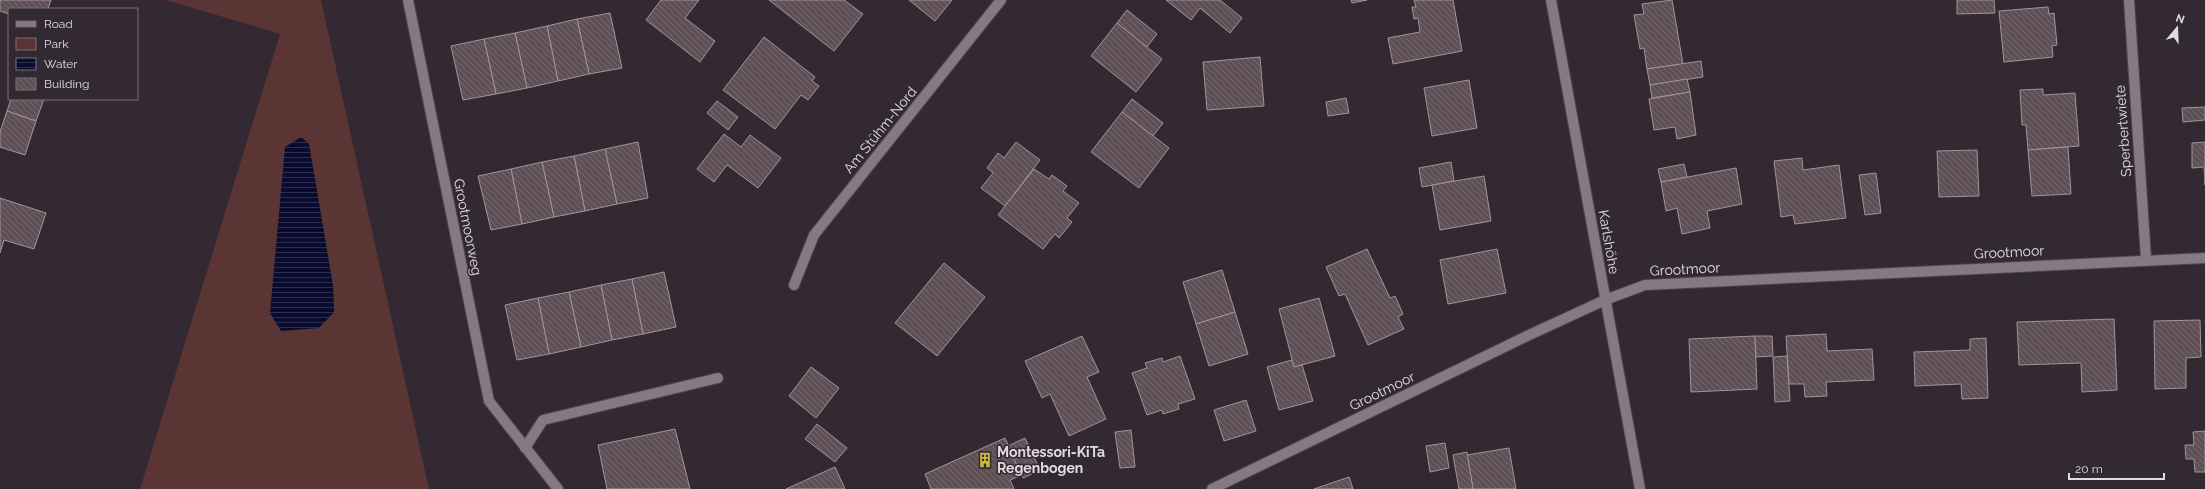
<svg xmlns="http://www.w3.org/2000/svg" width="2205" height="489" viewBox="0 0 2205 489" font-family="Raleway,sans-serif">
<style>
.park{fill:#5b3434;fill-rule:evenodd}
.water{fill:url(#water-rules)}
.building{fill:url(#building-back-hatch);stroke:#a59399}
.lines{fill:none;stroke-linecap:round;stroke-linejoin:round}
.minor-casing{stroke:#4e464e;stroke-width:12}
.secondary-casing{stroke:#4e464e;stroke-width:12}
.minor{stroke:#857984;stroke-width:10}
.secondary{stroke:#857984;stroke-width:10}
.labels{text-anchor:middle;stroke-width:3;stroke-linejoin:round;paint-order:stroke}
.street-label{font-size:14px;fill:#e1dbe1;stroke:#332933}
.poi-label{font-size:14px;font-weight:bold;fill:#e1dbe1;stroke:#332933;text-anchor:start}
</style>
<defs>
<pattern id="water-rules" width="6" height="5" patternUnits="userSpaceOnUse"><rect width="6" height="5" fill="#090c2e"/><path d="M0 2.5h6" fill="none" stroke="#2d2f4c"/></pattern>
<pattern id="building-back-hatch" width="6" height="6" patternUnits="userSpaceOnUse"><rect width="6" height="6" fill="#5f5055"/><path d="M-1 5l2 2M0 0l6 6M5-1l2 2" fill="none" stroke="#76696d"/></pattern>
</defs>
<rect width="100%" height="100%" fill="#332933"/>
<path class="park" d="M166,0H321L429,489H140L280,34ZM309,144L333,286L334,312Z"/>
<polygon class="water" points="301,137 309,144 333,286 334,312 319,328 281,331 270,313 285,147"/>
<g class="building">
<polygon points="0,0 51,0 48,9 9,9 9,14 0,11"/>
<polygon points="661,0 699,0 685,18 715,41 700,62 646,20"/>
<polygon points="769,0 844,0 863,14 834,51"/>
<polygon points="909,0 952,0 935,21"/>
<polygon points="1166,0 1220,0 1242,18 1230,33 1200,8 1191,20"/>
<polygon points="1351,0 1367,0 1352,3"/>
<polygon points="1414,0 1453,0 1462,51 1393,64 1388,38 1420,32 1418,18 1414,19 1412,7 1416,7"/>
<polygon points="1672,0 1683,64 1647,69 1644,48 1640,49 1634,15 1644,14 1642,4"/>
<polygon points="1957,0 1994,0 1995,13 1957,14"/>
<polygon points="2048,7 2049,14 2054,13 2057,45 2052,46 2053,57 2004,62 1999,11"/>
<polygon points="1127,10 1157,34 1147,47 1117,23"/>
<polygon points="610,13 622,68 589,74 577,19"/>
<polygon points="577,19 589,74 558,81 547,26"/>
<polygon points="1117,23 1162,59 1136,92 1091,56"/>
<polygon points="547,26 558,81 527,88 515,33"/>
<polygon points="515,33 527,88 496,94 484,39"/>
<polygon points="764,37 815,77 812,81 819,86 808,100 801,95 775,129 723,90"/>
<polygon points="484,39 496,94 463,100 451,46"/>
<polygon points="1260,57 1264,106 1207,110 1203,62"/>
<polygon points="1701,61 1703,77 1650,85 1647,69"/>
<polygon points="1687,79 1690,92 1652,98 1650,85"/>
<polygon points="1469,80 1477,128 1432,136 1424,88"/>
<polygon points="2043,89 2043,95 2075,93 2079,146 2028,150 2026,125 2022,125 2020,90"/>
<polygon points="1690,92 1696,135 1677,139 1675,127 1654,130 1649,99"/>
<polygon points="1346,98 1349,113 1328,116 1326,102"/>
<polygon points="11,99 44,99 36,121 7,111"/>
<polygon points="1132,99 1163,123 1153,136 1122,112"/>
<polygon points="717,101 738,117 728,130 707,113"/>
<polygon points="2205,107 2205,120 2183,122 2182,108"/>
<polygon points="7,111 36,121 25,155 0,147 0,132"/>
<polygon points="1122,112 1169,148 1139,188 1091,152"/>
<polygon points="724,134 741,147 750,135 781,158 758,188 727,165 714,182 697,169"/>
<polygon points="638,142 648,198 617,204 605,149"/>
<polygon points="1016,142 1040,160 1005,206 981,188 993,173 987,168 998,153 1004,158"/>
<polygon points="2205,142 2205,185 2204,167 2192,168 2192,143"/>
<polygon points="2068,147 2071,194 2032,196 2028,150"/>
<polygon points="605,149 617,204 585,211 574,156"/>
<polygon points="1977,150 1979,196 1939,197 1937,151"/>
<polygon points="574,156 585,211 554,217 542,162"/>
<polygon points="1802,158 1803,170 1839,165 1846,218 1795,224 1793,215 1781,217 1774,161"/>
<polygon points="542,162 554,217 522,224 511,169"/>
<polygon points="1451,162 1454,181 1422,187 1419,168"/>
<polygon points="1684,164 1687,177 1661,182 1658,169"/>
<polygon points="1736,168 1742,204 1707,211 1710,228 1682,234 1677,208 1666,211 1661,182"/>
<polygon points="511,169 522,224 491,230 478,176"/>
<polygon points="1034,169 1049,179 1052,175 1067,186 1063,191 1079,203 1067,218 1072,222 1059,238 1055,234 1043,249 998,215"/>
<polygon points="1876,173 1881,213 1865,215 1859,175"/>
<polygon points="1484,176 1491,221 1440,230 1432,185"/>
<polygon points="0,198 46,213 34,249 4,240 0,253"/>
<polygon points="1367,249 1390,298 1395,296 1403,314 1398,317 1404,329 1368,345 1345,294 1339,296 1326,267"/>
<polygon points="1497,249 1506,293 1448,304 1440,260"/>
<polygon points="944,263 985,297 937,356 895,323"/>
<polygon points="1222,270 1235,312 1196,324 1183,282"/>
<polygon points="664,272 676,327 643,334 632,279"/>
<polygon points="632,279 643,334 612,340 601,285"/>
<polygon points="601,285 612,340 581,347 569,292"/>
<polygon points="569,292 581,347 549,354 538,298"/>
<polygon points="538,298 549,354 517,360 505,305"/>
<polygon points="1319,298 1335,356 1294,367 1279,309"/>
<polygon points="1235,312 1248,354 1209,366 1196,324"/>
<polygon points="2114,319 2117,390 2082,392 2081,363 2019,365 2017,322"/>
<polygon points="2200,320 2201,357 2186,358 2186,388 2155,389 2154,321"/>
<polygon points="1826,334 1827,351 1872,349 1874,380 1826,382 1827,396 1805,397 1804,384 1789,384 1786,336"/>
<polygon points="1082,336 1099,372 1087,377 1106,419 1069,436 1050,394 1042,398 1025,361"/>
<polygon points="1755,336 1757,389 1691,392 1689,339"/>
<polygon points="1755,336 1772,336 1773,356 1756,357"/>
<polygon points="1986,338 1988,398 1962,399 1961,384 1915,386 1914,352 1970,350 1970,339"/>
<polygon points="1180,356 1195,399 1178,404 1179,409 1163,414 1162,410 1147,415 1132,373 1147,368 1145,363 1162,358 1163,362"/>
<polygon points="1787,356 1790,401 1775,402 1773,357"/>
<polygon points="1292,360 1294,367 1302,365 1313,401 1279,410 1267,367"/>
<polygon points="811,367 839,388 816,418 789,396"/>
<polygon points="1246,400 1256,431 1224,441 1214,410"/>
<polygon points="817,424 847,448 835,462 805,439"/>
<polygon points="675,429 690,489 607,489 598,445"/>
<polygon points="1131,430 1135,467 1120,468 1115,432"/>
<polygon points="2205,431 2205,472 2195,472 2194,459 2186,459 2185,445 2194,445 2193,432"/>
<polygon points="1005,438 1022,475 1010,480 1014,489 931,489 925,474"/>
<polygon points="1025,438 1040,470 1023,478 1008,446"/>
<polygon points="1445,443 1449,468 1430,472 1426,446"/>
<polygon points="1509,448 1516,489 1473,489 1467,455"/>
<polygon points="1467,452 1473,489 1459,489 1453,455"/>
<polygon points="835,467 845,489 786,489"/>
<polygon points="1349,477 1353,489 1314,489"/>
</g>
<g class="lines">
<g class="minor-casing">
<g id="minor">
<polyline points="408,0 489,401 558,489"/>
<polyline points="2129,0 2146,259"/>
<polyline points="794,285 814,235 1001,0"/>
<polyline points="525,448 543,420 718,378"/>
<polyline points="1212,489 1527,336 1605,300 1645,285 2205,258"/>
</g>
</g>
<g class="secondary-casing">
<polyline id="secondary" points="1551,0 1640,489"/>
</g>
<use href="#minor" class="minor"/>
<use href="#secondary" class="secondary"/>
</g>
<defs>
<g id="building-bare" transform="scale(1.2)"><path d="M-4-6H4V6H1V3H-1V6H-4ZM-2.5-4.3h1.7v1.8h-1.7ZM.8-4.3h1.7v1.8H.8ZM-2.5-1h1.7V.8h-1.7ZM.8-1h1.7V.8H.8Z" fill="#cbba39" stroke="#332933" stroke-width="2.5" paint-order="stroke"/></g>
</defs>
<g fill-rule="evenodd">
<use href="#building-bare" x="985" y="460"/>
</g>
<g class="labels">
<g class="street-label">
<text transform="translate(880 130) rotate(-51)" y="5">Am Stühm-Nord</text>
<text transform="translate(2123 131) rotate(-94)" y="5">Sperbertwiete</text>
<text transform="translate(468 227) rotate(79)" y="5">Grootmoorweg</text>
<text transform="translate(1609 242) rotate(80)" y="5">Karlshöhe</text>
<text transform="translate(2009 252) rotate(-3)" y="5">Grootmoor</text>
<text transform="translate(1685 269) rotate(-3)" y="5">Grootmoor</text>
<text transform="translate(1382 391) rotate(-26)" y="5">Grootmoor</text>
</g>
<g class="poi-label">
<text x="997" y="457">Montessori-KiTa<tspan x="997" dy="16">Regenbogen</tspan></text>
</g>
</g>
<rect x="8" y="8" width="130" height="92" fill="#332933" stroke="#797079"/>
<rect x="16" y="21" width="20" height="6" fill="#857984" stroke="#797079"/>
<text x="44" y="28" font-size="12" fill="#e1dbe1">Road</text>
<rect x="16" y="38" width="20" height="12" fill="#5b3434" stroke="#797079"/>
<text x="44" y="48" font-size="12" fill="#e1dbe1">Park</text>
<rect x="16" y="58" width="20" height="12" fill="url(#water-rules)" stroke="#797079"/>
<text x="44" y="68" font-size="12" fill="#e1dbe1">Water</text>
<rect x="16" y="78" width="20" height="12" fill="url(#building-back-hatch)" stroke="#797079"/>
<text x="44" y="88" font-size="12" fill="#e1dbe1">Building</text>
<g transform="translate(2177 28) rotate(19)" stroke="#332933" stroke-width="3" paint-order="stroke">
<path d="M0-3L7 15L0 10L-7 15Z" fill="#e1dbe1"/>
<text y="-6" font-size="11" font-weight="bold" text-anchor="middle" fill="#e1dbe1">N</text>
</g>
<path d="M2069 473v6h95v-6" fill="none" stroke="#e1dbe1" stroke-width="2"/>
<text x="2075" y="473" font-size="12" fill="#e1dbe1" stroke="#332933" stroke-width="3" paint-order="stroke">20 m</text>
</svg>
